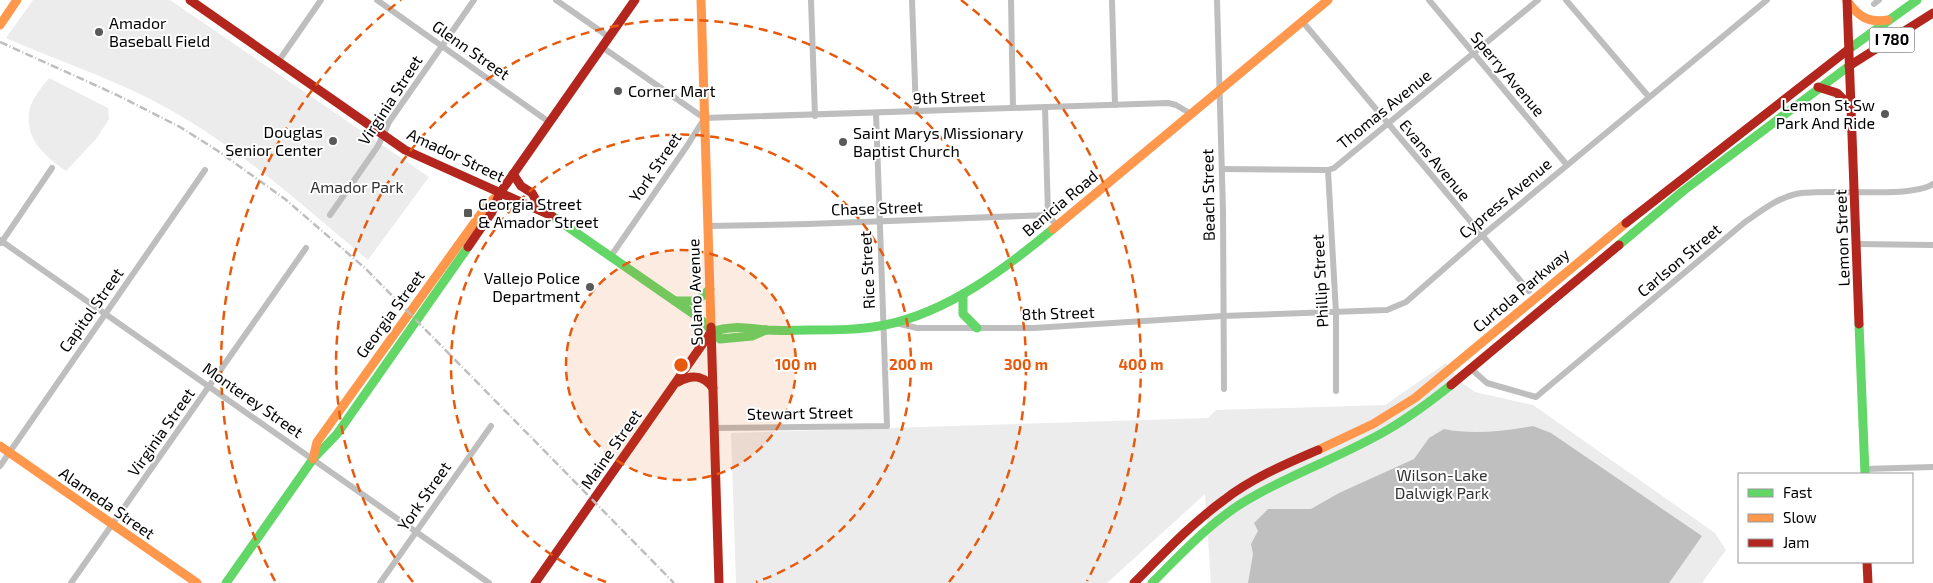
<svg xmlns="http://www.w3.org/2000/svg" width="1933" height="583" viewBox="0 0 1933 583" font-family="'Exo 2',sans-serif">
<style>
.green{fill:#ececec}
.water{fill:#bfbfbf}
.lines{fill:none;stroke-linecap:round;stroke-linejoin:round}
.street{stroke:#bebebe;stroke-width:6}
.fast{stroke:#63d668;stroke-width:9}
.slow{stroke:#ff974d;stroke-width:9}
.jam{stroke:#b3261e;stroke-width:9}
.rail{stroke:#bebebe;stroke-width:2.5;stroke-dasharray:8 2.5 1 2.5;stroke-linecap:butt}
.ring{fill:none;stroke:#e8590c;stroke-width:2.5;stroke-dasharray:9 6}
.poi-dot{fill:#595959;stroke:#fff;stroke-width:2}
.labels{text-anchor:middle;stroke-width:4;stroke-linejoin:round;paint-order:stroke}
.shield{fill:#fff;stroke:#4c4c4c;stroke-width:1}
.shield-label{font-size:15px;font-weight:bold;fill:#000}
.poi-label{font-size:16px;fill:#000;stroke:#fff;text-anchor:start}
.street-label{font-size:16px;fill:#000;stroke:#fff}
.park-label{font-size:16px;fill:#333;stroke:#fff}
.centre{fill:#e8590c;stroke:#fff;stroke-width:2.5}
.ring-label{font-size:15px;text-anchor:middle;font-weight:bold;fill:#e8590c;stroke:#fff;stroke-width:4;stroke-linejoin:round;paint-order:stroke}
</style>
<rect width="100%" height="100%" fill="#fff"/>
<g class="green">
<path d="M33,0H170L429,177L368,260C299,202 233,142 152,100C105,76 54,59 6,38Z"/>
<path d="M49,78L108,108L109,119L96,139L66,171C45,156 23,138 30,108C33,97 43,86 49,78Z"/>
<polygon points="1446,363 1461,382 1475,392 1533,405 1715,533 1726,550 1702,583 1211,583 1205,494 1107,583 736,583 731,433 1208,418 1216,410 1385,405"/>
</g>
<path class="water" d="M1533,426L1551,433L1702,536L1669,583H1248L1253,554L1251,544L1258,531L1254,523L1268,509H1311L1339,493L1414,459L1429,438L1444,429C1473,435 1503,431 1533,426Z"/>
<g class="lines">
<g class="street">
<polyline points="377,0 549,122"/>
<polyline points="556,0 609,37"/>
<polyline points="811,0 815,116"/>
<polyline points="912,0 916,112"/>
<polyline points="1011,0 1013,108"/>
<polyline points="1112,0 1115,105"/>
<polyline points="1217,0 1223,211 1224,389"/>
<polyline points="1429,0 1567,165"/>
<polyline points="1566,0 1649,97"/>
<polyline points="1874,4 1879,0"/>
<polyline points="1302,21 1529,291"/>
<polyline points="602,47 704,118"/>
<polyline points="278,62 321,0"/>
<polyline points="1045,107 1048,215 1057,226"/>
<polyline points="704,118 1168,103 1176,105 1191,114"/>
<polyline points="1222,169 1328,170 1334,168 1538,0"/>
<polyline points="1328,170 1336,313 1336,391"/>
<polyline points="330,215 378,146 389,122 474,0"/>
<polyline points="708,226 808,224 1048,215"/>
<polyline points="0,240 489,583"/>
<polyline points="1,243 52,168"/>
<polyline points="1857,244 1933,245"/>
<polyline points="611,256 687,146 704,119"/>
<polyline points="896,323 917,328 1034,328 1223,316 1387,310 1406,302 1478,239 1767,0"/>
<path d="M1470,368L1487,383L1536,397L1745,222C1760,212 1777,198 1796,194C1826,188 1913,199 1933,184"/>
<polyline points="714,428 887,426 876,113"/>
<polyline points="0,466 205,170"/>
<polyline points="1864,469 1933,467"/>
<polyline points="71,583 306,248"/>
<polyline points="380,583 491,426"/>
</g>
<g class="fast">
<polyline points="1849,49 1917,0"/>
<polyline points="552,216 698,317 720,339 752,336 766,330"/>
<polyline points="1619,245 1683,191 1849,66"/>
<polyline points="963,294 963,314 977,328"/>
<polyline points="675,301 697,301 710,289"/>
<polyline points="1859,324 1865,474"/>
<path d="M711,332C731,325 746,328 767,330C781,331 795,330 809,330C834,330 860,330 885,325C948,312 1005,269 1053,229"/>
<polyline points="226,583 313,459 337,434 468,247"/>
<path d="M1152,583C1184,551 1216,516 1256,495C1299,471 1347,454 1389,429C1411,416 1431,401 1451,385"/>
</g>
<g class="slow">
<polyline points="701,0 711,327"/>
<path d="M1847,1C1859,17 1868,23 1888,20"/>
<polyline points="0,25 17,0"/>
<polyline points="1053,229 1328,0"/>
<polyline points="0,446 197,583"/>
<polyline points="1318,450 1373,424 1415,398 1626,223"/>
<polyline points="313,459 317,442 487,205 498,195"/>
</g>
<g class="jam">
<polyline points="190,0 405,150 552,216"/>
<polyline points="1847,0 1859,324"/>
<polyline points="1849,66 1933,13"/>
<polyline points="1818,87 1837,93 1851,107"/>
<polyline points="513,174 521,186 532,193 542,211"/>
<polyline points="1626,223 1849,49"/>
<polyline points="468,247 492,212 500,193 635,0"/>
<polyline points="711,327 719,583"/>
<path d="M678,382C692,374 703,375 713,388"/>
<polyline points="1451,385 1619,245"/>
<polyline points="1867,562 1868,583"/>
<polyline points="535,583 711,332"/>
<path d="M1134,583C1163,554 1191,524 1224,500C1252,478 1286,464 1318,450"/>
</g>
<polyline class="rail" points="0,42 117,95 180,127 218,151 285,199 366,269 674,583"/>
</g>
<circle cx="681" cy="365" r="115" fill="#e8590c" fill-opacity=".12"/>
<g class="ring">
<circle cx="681" cy="365" r="115"/>
<path d="M606 582A230 230 0 1 1 756 582"/>
<path d="M413 582A345 345 0 1 1 949 582"/>
<path d="M275 581A460 460 0 0 1 401 0M961 0A460 460 0 0 1 1087 581"/>
</g>
<g class="poi-dot">
<circle cx="99" cy="32" r="5"/>
<circle cx="618" cy="91" r="5"/>
<circle cx="1885" cy="114" r="5"/>
<circle cx="333" cy="141" r="5"/>
<circle cx="843" cy="142" r="5"/>
<rect x="463" y="208" width="10" height="10" rx="2.5"/>
<circle cx="590" cy="287" r="5"/>
</g>
<g class="labels">
<rect class="shield" x="1869.5" y="27.5" width="45" height="25" rx="4"/>
<g class="shield-label">
<text x="1892" y="45">I 780</text>
</g>
<g class="poi-label">
<text x="109" y="29">Amador<tspan x="109" dy="18">Baseball Field</tspan></text>
<text x="628" y="97">Corner Mart</text>
<text x="1875" y="111" text-anchor="end">Lemon St Sw<tspan x="1875" dy="18">Park And Ride</tspan></text>
<text x="323" y="138" text-anchor="end">Douglas<tspan x="323" dy="18">Senior Center</tspan></text>
<text x="853" y="139">Saint Marys Missionary<tspan x="853" dy="18">Baptist Church</tspan></text>
<text x="478" y="210">Georgia Street<tspan x="478" dy="18">&amp; Amador Street</tspan></text>
<text x="580" y="284" text-anchor="end">Vallejo Police<tspan x="580" dy="18">Department</tspan></text>
</g>
<g class="street-label">
<text transform="translate(471 50) rotate(35)" y="6">Glenn Street</text>
<text transform="translate(1508 74) rotate(50)" y="6">Sperry Avenue</text>
<text transform="translate(949 97) rotate(-2)" y="6">9th Street</text>
<text transform="translate(390 100) rotate(-57)" y="6">Virginia Street</text>
<text transform="translate(1384 109) rotate(-39)" y="6">Thomas Avenue</text>
<text transform="translate(456 155) rotate(25)" y="6">Amador Street</text>
<text transform="translate(1435 160) rotate(50)" y="6">Evans Avenue</text>
<text transform="translate(655 167) rotate(-56)" y="6">York Street</text>
<text transform="translate(1208 195) rotate(-91)" y="6">Beach Street</text>
<text transform="translate(1505 198) rotate(-40)" y="6">Cypress Avenue</text>
<text transform="translate(1060 203) rotate(-40)" y="6">Benicia Road</text>
<text transform="translate(877 208) rotate(-2)" y="6">Chase Street</text>
<text transform="translate(1842 238) rotate(-92)" y="6">Lemon Street</text>
<text transform="translate(1679 260) rotate(-40)" y="6">Carlson Street</text>
<text transform="translate(867 270) rotate(-93)" y="6">Rice Street</text>
<text transform="translate(1320 281) rotate(-93)" y="6">Phillip Street</text>
<text transform="translate(1521 290) rotate(-40)" y="6">Curtola Parkway</text>
<text transform="translate(695 292) rotate(-92)" y="6">Solano Avenue</text>
<text transform="translate(91 310) rotate(-55)" y="6">Capitol Street</text>
<text transform="translate(1058 313) rotate(-2)" y="6">8th Street</text>
<text transform="translate(390 314) rotate(-54)" y="6">Georgia Street</text>
<text transform="translate(253 400) rotate(35)" y="6">Monterey Street</text>
<text transform="translate(800 413) rotate(-1)" y="6">Stewart Street</text>
<text transform="translate(161 432) rotate(-55)" y="6">Virginia Street</text>
<text transform="translate(611 449) rotate(-55)" y="6">Maine Street</text>
<text transform="translate(424 496) rotate(-55)" y="6">York Street</text>
<text transform="translate(107 503) rotate(35)" y="6">Alameda Street</text>
</g>
<g class="park-label">
<text x="357" y="193">Amador Park</text>
<text x="1442" y="481">Wilson-Lake<tspan x="1442" dy="18">Dalwigk Park</tspan></text>
</g>
</g>
<circle cx="681" cy="365" r="8" class="centre"/>
<g class="ring-label">
<text x="796" y="370">100 m</text>
<text x="911" y="370">200 m</text>
<text x="1026" y="370">300 m</text>
<text x="1141" y="370">400 m</text>
</g>
<rect x="1738" y="473" width="175" height="90" fill="#ffffff" stroke="#999999"/>
<rect x="1748" y="489" width="25" height="8" fill="#63d668" stroke="#999999"/>
<text x="1783" y="498" font-size="15" fill="#000000">Fast</text>
<rect x="1748" y="514" width="25" height="8" fill="#ff974d" stroke="#999999"/>
<text x="1783" y="523" font-size="15" fill="#000000">Slow</text>
<rect x="1748" y="539" width="25" height="8" fill="#b3261e" stroke="#999999"/>
<text x="1783" y="548" font-size="15" fill="#000000">Jam</text>
</svg>
